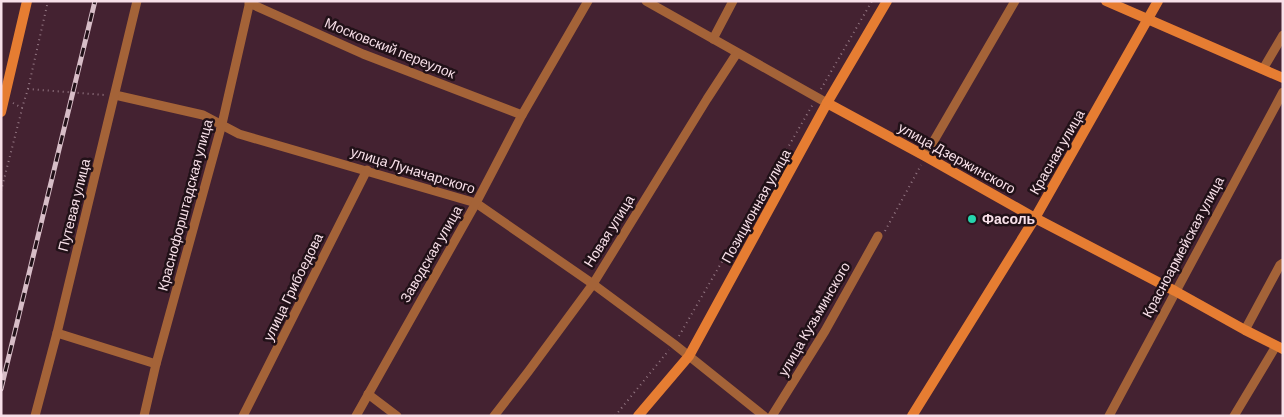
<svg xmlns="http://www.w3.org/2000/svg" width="1284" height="417" viewBox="0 0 1284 417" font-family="Barlow,sans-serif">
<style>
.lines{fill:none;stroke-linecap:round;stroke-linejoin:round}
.path{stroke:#937682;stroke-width:2;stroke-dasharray:1 4;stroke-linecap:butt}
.street{stroke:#a46338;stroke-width:9}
.secondary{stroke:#e67d32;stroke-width:10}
.rail-casing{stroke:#d7bdc7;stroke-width:5}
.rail{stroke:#211118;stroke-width:3;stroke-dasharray:9;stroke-linecap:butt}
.poi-dot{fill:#26d5ae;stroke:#211118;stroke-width:2}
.labels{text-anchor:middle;stroke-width:5;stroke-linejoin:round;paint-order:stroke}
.street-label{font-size:14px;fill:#f8e0e9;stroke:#211118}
.poi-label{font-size:14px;font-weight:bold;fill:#f8e0e9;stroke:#211118;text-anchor:start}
</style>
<rect width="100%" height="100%" fill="#442231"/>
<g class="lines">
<g class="path">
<polyline points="28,89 48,1"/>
<polyline points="821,89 872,1"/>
<polyline points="13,103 22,108 28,89 105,95"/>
<polyline points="1,191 22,109"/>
<polyline points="885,231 921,165"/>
<polyline points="679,336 813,104"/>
<polyline points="615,416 669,350"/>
</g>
<g class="street">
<polyline points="646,1 827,103"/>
<polyline points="249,3 363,54 522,115"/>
<polyline points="713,39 733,1"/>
<polyline points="1263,69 1283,35"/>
<polyline points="115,95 203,115 239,134 476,203 593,284 674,344 764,416"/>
<polyline points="925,156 1015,1"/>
<polyline points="1245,330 1280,265 1283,263"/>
<polyline points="57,333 156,364"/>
<polyline points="368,394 397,416"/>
<polyline points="35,416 57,333 137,1"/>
<polyline points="144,416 156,364 222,124 250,1"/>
<polyline points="243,416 367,170"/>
<polyline points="356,416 476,203 522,115 588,1"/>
<polyline points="494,416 528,372 593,284 707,99 737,53"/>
<polyline points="772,416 825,331 878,236"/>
<polyline points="1109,416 1283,92"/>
<polyline points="1234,416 1276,346"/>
</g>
<g class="secondary">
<polyline points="1106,1 1283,78"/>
<polyline points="827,103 925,156 1035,218 1175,291 1245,330 1283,349"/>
<polyline points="1,112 27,1"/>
<polyline points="638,416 689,356 827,103 887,1"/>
<polyline points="912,416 1035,218 1158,1"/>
</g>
<g class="rail-casing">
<polyline id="rail" points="1,389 95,1"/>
</g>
<use href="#rail" class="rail"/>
</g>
<circle class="poi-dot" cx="972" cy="219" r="5"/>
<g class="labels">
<g class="street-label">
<text transform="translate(390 48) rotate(22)" y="5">Московский переулок</text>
<text transform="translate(1057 152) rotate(-60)" y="5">Красная улица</text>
<text transform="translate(957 158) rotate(29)" y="5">улица Дзержинского</text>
<text transform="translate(413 170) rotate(17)" y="5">улица Луначарского</text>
<text transform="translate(74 205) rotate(-76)" y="5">Путевая улица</text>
<text transform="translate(185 205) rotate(-75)" y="5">Краснофорштадская улица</text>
<text transform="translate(756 206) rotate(-61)" y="5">Позиционная улица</text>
<text transform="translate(609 231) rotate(-58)" y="5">Новая улица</text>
<text transform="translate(1183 247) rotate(-62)" y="5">Красноармейская улица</text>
<text transform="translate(431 254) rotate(-60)" y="5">Заводская улица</text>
<text transform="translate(293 287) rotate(-64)" y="5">улица Грибоедова</text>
<text transform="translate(814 319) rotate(-60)" y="5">улица Кузьминского</text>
</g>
<g class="poi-label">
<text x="982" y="224">Фасоль</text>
</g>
</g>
<rect width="1284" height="417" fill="none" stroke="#f8e0e9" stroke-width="5"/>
</svg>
